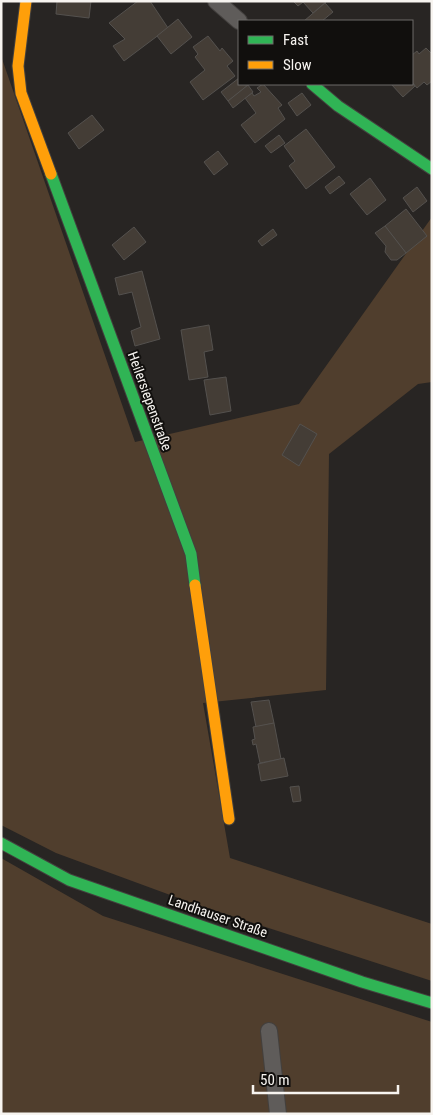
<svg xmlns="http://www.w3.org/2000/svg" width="433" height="1115" viewBox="0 0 433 1115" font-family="'Roboto Condensed',sans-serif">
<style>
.green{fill:#503e2d}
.building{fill:#443d36;stroke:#54514e}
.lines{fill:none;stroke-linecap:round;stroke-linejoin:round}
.street-casing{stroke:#43403e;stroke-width:18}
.fast-casing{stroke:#43403e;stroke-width:13}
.slow-casing{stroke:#43403e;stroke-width:13}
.street{stroke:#5f5c5a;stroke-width:16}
.fast{stroke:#30b455;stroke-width:11}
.slow{stroke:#ff9f0a;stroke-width:11}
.labels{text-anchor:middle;stroke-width:4;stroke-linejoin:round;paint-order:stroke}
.street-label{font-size:14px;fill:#f7f4f0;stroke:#110f0d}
</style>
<rect width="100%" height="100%" fill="#282523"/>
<g class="green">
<polygon points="1,56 135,442 299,404 432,217 432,382 418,384 329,454 326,690 203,703 230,858 432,924 432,981 192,903 56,853 1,825"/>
<polygon points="1,858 103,916 432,1022 432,1114 1,1114"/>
</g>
<g class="building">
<polygon points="57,1 91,1 89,18 56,14"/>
<polygon points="138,1 150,1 168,28 124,61 113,46 125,39 109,23"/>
<polygon points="293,1 327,1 313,13 303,2 298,6"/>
<polygon points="325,3 333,12 322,21 304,21"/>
<polygon points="178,19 192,37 171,54 157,36"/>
<polygon points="208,36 220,51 222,48 233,61 227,66 235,76 203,100 190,82 205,70 195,57 198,54 193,47"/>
<polygon points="426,48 432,54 432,81 427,85 424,82 417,88 412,82 412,55 417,51 419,54"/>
<polygon points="239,78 239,84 248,85 228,101 221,92"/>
<polygon points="412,82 415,86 403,97 391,84"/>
<polygon points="263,84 282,105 278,108 285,119 255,143 241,125 256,113 245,98 252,93 254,96 261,92 257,88"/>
<polygon points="248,85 253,92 233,108 228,101"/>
<polygon points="302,93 311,105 297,116 288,103"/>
<polygon points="92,115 104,130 79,149 68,133"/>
<polygon points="306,129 335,167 306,189 289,166 295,161 284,146"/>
<polygon points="279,135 285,143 271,153 265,146"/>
<polygon points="218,151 228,164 214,175 204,162"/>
<polygon points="339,176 345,183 330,194 325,187"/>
<polygon points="370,178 386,200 367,215 350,194"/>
<polygon points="417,187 427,201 413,212 403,198"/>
<polygon points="406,209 427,236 406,253 385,226"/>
<polygon points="385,226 406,253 397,260 391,260 385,252 386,246 375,233"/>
<polygon points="134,227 146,242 124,260 112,245"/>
<polygon points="273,229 277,235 262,246 258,241"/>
<polygon points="142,271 160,339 135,346 131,331 141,327 132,292 119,295 115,278"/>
<polygon points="209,325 213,350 204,352 208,377 189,380 181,330"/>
<polygon points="226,377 231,411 210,415 204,380"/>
<polygon points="300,424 317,434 299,466 282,455"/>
<polygon points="269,700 274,723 256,727 251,702"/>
<polygon points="274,723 281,759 260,763 256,744 253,745 252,740 255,739 253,727"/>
<polygon points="284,758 288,776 261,781 258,764"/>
<polygon points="299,786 301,801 293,802 290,787"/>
</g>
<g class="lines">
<g class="street-casing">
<g id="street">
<polyline points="216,1 239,21"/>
<polyline points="269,1031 278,1114"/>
</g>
</g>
<g class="fast-casing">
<g id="fast">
<polyline points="312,84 338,106 432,169"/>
<polyline points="51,174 191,554 195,585"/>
<polyline points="1,843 69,880 362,982 432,1003"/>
</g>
</g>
<g class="slow-casing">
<g id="slow">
<polyline points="26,1 18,66 21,93 51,174"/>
<polyline points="195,585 229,819"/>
</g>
</g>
<use href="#street" class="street"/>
<use href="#fast" class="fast"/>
<use href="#slow" class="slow"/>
</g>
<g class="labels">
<g class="street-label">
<text transform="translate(150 401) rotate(70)" y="5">Heilersiepenstraße</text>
<text transform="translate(218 916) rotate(19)" y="5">Landhauser Straße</text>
</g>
</g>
<rect width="433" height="1115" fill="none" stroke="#f7f4f0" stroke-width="5"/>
<rect x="238" y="20" width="175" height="65" fill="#110f0d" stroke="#6d6b68"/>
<rect x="248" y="36" width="25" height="8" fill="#30b455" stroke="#6d6b68"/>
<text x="283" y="45" font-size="15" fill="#f7f4f0">Fast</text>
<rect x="248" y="61" width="25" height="8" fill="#ff9f0a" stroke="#6d6b68"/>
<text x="283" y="70" font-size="15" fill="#f7f4f0">Slow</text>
<path d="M253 1085v8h145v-8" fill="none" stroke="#f7f4f0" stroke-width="2.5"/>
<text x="260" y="1085" font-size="15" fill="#f7f4f0" stroke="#110f0d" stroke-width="4" paint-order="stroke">50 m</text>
</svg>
